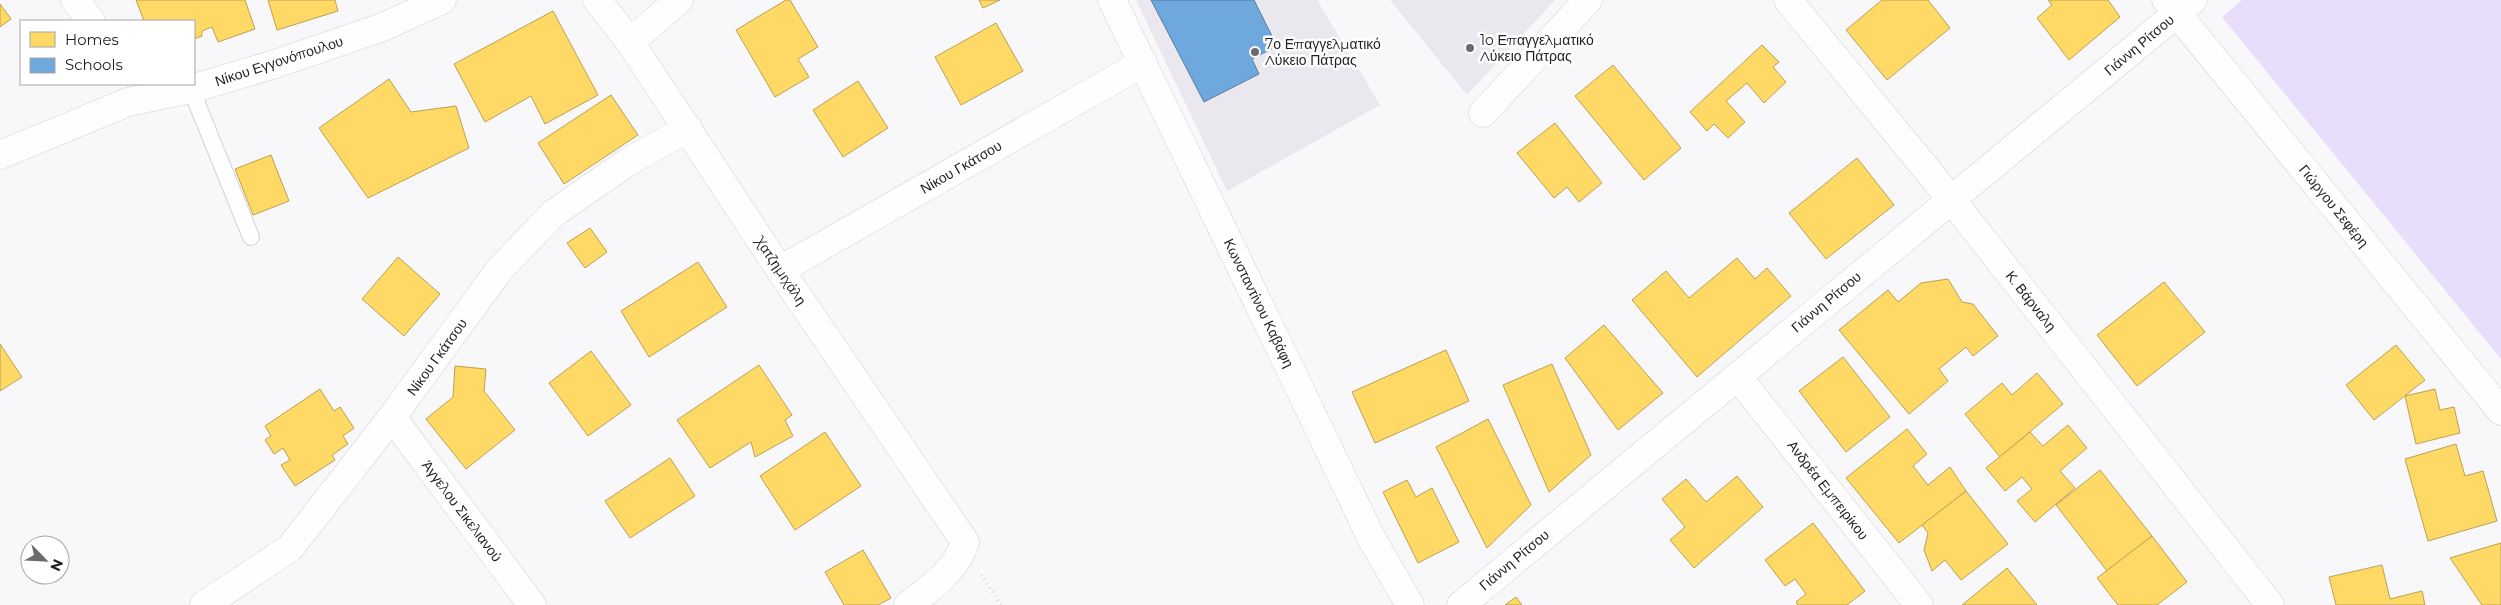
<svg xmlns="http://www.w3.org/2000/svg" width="2501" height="605" viewBox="0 0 2501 605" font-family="Montserrat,sans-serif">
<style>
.built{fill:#eae7ee}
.green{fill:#e8defb}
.homes{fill:#ffd966;stroke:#bca151}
.schools{fill:#6fa8dc;stroke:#577fa4}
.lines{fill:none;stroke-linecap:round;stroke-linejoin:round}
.service-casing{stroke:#d3d3d5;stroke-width:18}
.minor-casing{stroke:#d3d3d5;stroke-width:29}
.path{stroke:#d7d7d8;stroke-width:3;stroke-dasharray:1 4;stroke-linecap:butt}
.service{stroke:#fefefe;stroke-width:16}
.minor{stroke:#fefefe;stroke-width:28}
.poi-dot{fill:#6b6b6d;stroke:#fff;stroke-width:2}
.labels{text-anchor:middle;stroke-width:5;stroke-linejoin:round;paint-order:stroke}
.poi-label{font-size:14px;fill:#1f1f21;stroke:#fff;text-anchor:start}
.street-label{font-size:14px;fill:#1f1f21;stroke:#fff}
</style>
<rect width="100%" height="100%" fill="#f8f7fa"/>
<g class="built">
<polygon points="1136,0 1317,0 1380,105 1227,191"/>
<polygon points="1390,0 1555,0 1467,95"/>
</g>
<polygon class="green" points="2242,0 2501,0 2501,359 2222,17"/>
<g class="homes">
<polygon points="136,0 245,0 255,29 218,42 212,27 202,31 202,36 194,39 194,21 144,21"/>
<polygon points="268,0 335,0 338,11 277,30"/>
<polygon points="786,0 790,0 818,47 798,59 809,77 775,97 736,30"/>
<polygon points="979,0 1000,0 983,8"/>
<polygon points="1882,0 1928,0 1950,28 1887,80 1846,30"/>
<polygon points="2048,0 2108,0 2120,17 2069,60 2037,18 2052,5"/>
<polygon points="0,4 11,19 0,27"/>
<polygon points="553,11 598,95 545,124 531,96 485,122 454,64"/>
<polygon points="996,23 1023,71 961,105 935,57"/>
<polygon points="1762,45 1779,62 1773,67 1786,82 1764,103 1747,83 1726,101 1745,122 1728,138 1714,124 1707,131 1690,112"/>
<polygon points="1613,65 1681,148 1644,180 1575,96"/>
<polygon points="389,79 411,112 456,106 469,148 368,198 319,128"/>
<polygon points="858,81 888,128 843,157 813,110"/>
<polygon points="611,95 638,135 564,184 538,143"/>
<polygon points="1555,123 1602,183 1579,202 1567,187 1554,198 1517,153"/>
<polygon points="271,155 289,201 253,215 235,169"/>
<polygon points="1857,158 1894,205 1826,259 1789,213"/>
<polygon points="590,228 607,252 585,268 567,243"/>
<polygon points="398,257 440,294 404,336 362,299"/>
<polygon points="1737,258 1755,279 1767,268 1791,296 1697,377 1632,300 1666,271 1689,298"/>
<polygon points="698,262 727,307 649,357 621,311"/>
<polygon points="1948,279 1962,302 1973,304 1998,336 1973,356 1966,347 1939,369 1948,381 1909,414 1839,330 1888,290 1898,302 1921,283"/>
<polygon points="2164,282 2205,332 2137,386 2097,335"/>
<polygon points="1604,325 1663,393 1618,430 1565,358"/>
<polygon points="0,344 22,377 0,391"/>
<polygon points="2396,345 2425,380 2374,420 2346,385"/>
<polygon points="1446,350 1469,401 1375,443 1352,392"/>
<polygon points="591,351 631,405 588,436 549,383"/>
<polygon points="1843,357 1890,417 1846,452 1799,391"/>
<polygon points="1552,364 1591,455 1549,492 1503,385"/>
<polygon points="759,365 792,415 785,420 793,436 755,457 751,442 710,468 677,420"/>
<polygon points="455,366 486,369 484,391 515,430 466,469 426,419 453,397"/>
<polygon points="2037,373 2063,404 2000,457 1965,414 2002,383 2012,395"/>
<polygon points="320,389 334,411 340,407 354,428 343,436 348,444 332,455 335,460 295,486 281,465 290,460 283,448 274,454 265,440 271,436 265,426"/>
<polygon points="2435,389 2440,410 2454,407 2460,433 2416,444 2405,396"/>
<polygon points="1488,419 1531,505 1487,548 1436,447"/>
<polygon points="2068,425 2087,448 2060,471 2075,488 2035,522 2017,501 2032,489 2022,477 2005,491 1986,468 2030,432 2043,446"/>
<polygon points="1907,429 1927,454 1913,466 1928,485 1950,467 1966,491 1899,543 1846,478"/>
<polygon points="825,432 861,486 795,530 760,476"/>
<polygon points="2456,444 2465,476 2483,471 2497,521 2428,541 2405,459"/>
<polygon points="670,458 695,496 630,538 605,501"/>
<polygon points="2100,470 2152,536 2107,571 2056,505"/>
<polygon points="1737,476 1763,507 1694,568 1670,540 1685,527 1662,499 1686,479 1706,502"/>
<polygon points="1407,480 1416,497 1432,488 1459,542 1418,563 1383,492"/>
<polygon points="1966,491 2008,544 1961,580 1945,560 1932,571 1924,550 1928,533 1922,525"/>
<polygon points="1813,523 1865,591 1847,605 1798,605 1796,602 1806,594 1795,579 1785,586 1765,560"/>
<polygon points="2152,536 2187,582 2157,605 2118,605 2097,578"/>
<polygon points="2501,543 2501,605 2482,605 2450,558"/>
<polygon points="863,550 891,598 878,605 844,605 825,572"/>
<polygon points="2382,565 2390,599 2422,591 2425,605 2336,605 2329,577"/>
<polygon points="2007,568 2037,605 1962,605"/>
<polygon points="1516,597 1522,605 1505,605"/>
</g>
<polygon class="schools" points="1151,0 1254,0 1277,46 1252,59 1259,74 1204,102"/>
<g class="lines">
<g class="service-casing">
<polyline id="service" points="191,89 251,237"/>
</g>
<g class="minor-casing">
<g id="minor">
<polyline points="75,0 91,21"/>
<path d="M597,0L630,42L780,270L965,542C957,570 931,588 908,605"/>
<polyline points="1112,0 1373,541 1410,605"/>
<polyline points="1788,0 1951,199 2270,605"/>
<polyline points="2166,0 2501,411"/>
<polyline points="630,42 679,0"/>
<polyline points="1483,113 1588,0"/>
<polyline points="0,155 128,102 191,89 275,64 383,27 442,0"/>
<polyline points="780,270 1143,63"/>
<polyline points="1737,376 1919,605"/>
<polyline points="392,417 532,605"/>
<polyline points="204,605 290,548 392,417 500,269 554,213 628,162 688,128"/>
<polyline points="1461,605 2193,0"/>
</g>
</g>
<polyline class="path" points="981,575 1001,605"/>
<use href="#service" class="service"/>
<use href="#minor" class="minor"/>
</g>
<g class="poi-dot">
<circle cx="1470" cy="48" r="5"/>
<circle cx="1255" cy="52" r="5"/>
</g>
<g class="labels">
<g class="poi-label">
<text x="1480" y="45">1o Επαγγελματικό<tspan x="1480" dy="16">Λύκειο Πάτρας</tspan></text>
<text x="1265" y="49">7ο Επαγγελματικό<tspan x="1265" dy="16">Λύκειο Πάτρας</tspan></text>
</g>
<g class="street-label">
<text transform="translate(2139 45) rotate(-40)" y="5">Γιάννη Ρίτσου</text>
<text transform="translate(279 61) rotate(-18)" y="5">Νίκου Εγγονόπουλου</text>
<text transform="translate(961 167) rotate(-30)" y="5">Νίκου Γκάτσου</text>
<text transform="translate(2334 206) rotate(51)" y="5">Γιώργου Σεφέρη</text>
<text transform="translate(781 271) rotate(56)" y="5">Χατζημιχάλη</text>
<text transform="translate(2031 301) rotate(52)" y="5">Κ. Βάρναλη</text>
<text transform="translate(1826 302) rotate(-40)" y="5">Γιάννη Ρίτσου</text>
<text transform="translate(1259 303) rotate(64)" y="5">Κωνσταντίνου Καβάφη</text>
<text transform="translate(437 357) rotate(-54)" y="5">Νίκου Γκάτσου</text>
<text transform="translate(1828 490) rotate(52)" y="5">Ανδρέα Εμπειρίκου</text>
<text transform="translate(462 511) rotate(53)" y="5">Άγγελου Σικελιανού</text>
<text transform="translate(1514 560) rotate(-40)" y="5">Γιάννη Ρίτσου</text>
</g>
</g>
<rect x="20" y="20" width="175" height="65" fill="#ffffff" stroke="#a5a5a6"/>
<rect x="30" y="32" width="25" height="15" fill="#ffd966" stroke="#a5a5a6"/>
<text x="65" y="45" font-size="15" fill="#1f1f21">Homes</text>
<rect x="30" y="58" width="25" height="15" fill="#6fa8dc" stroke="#a5a5a6"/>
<text x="65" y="70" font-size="15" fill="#1f1f21">Schools</text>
<g transform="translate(45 560) rotate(114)"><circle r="24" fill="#ffffff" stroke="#a5a5a6"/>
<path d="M0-4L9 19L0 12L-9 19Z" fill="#6b6b6d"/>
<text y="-8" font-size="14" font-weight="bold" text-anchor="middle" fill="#1f1f21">N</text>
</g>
</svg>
